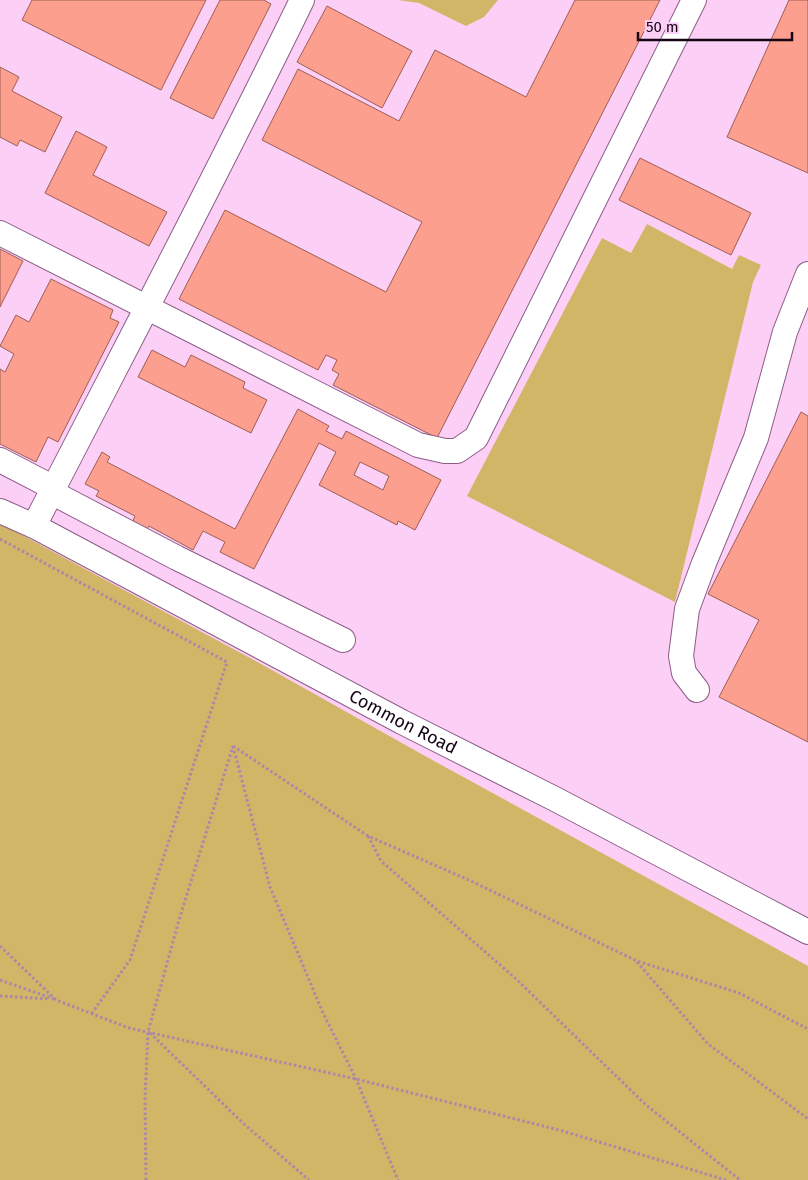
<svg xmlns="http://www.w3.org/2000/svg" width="808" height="1180" viewBox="0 0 808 1180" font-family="'Fira Sans',sans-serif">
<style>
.green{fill:#d2b668}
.building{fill:#fc9f8f;stroke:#9e5e53;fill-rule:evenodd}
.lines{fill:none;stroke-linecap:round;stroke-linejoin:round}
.minor-casing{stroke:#8c5d88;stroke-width:26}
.path{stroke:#aa88a6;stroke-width:3;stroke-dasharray:2.5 2.5;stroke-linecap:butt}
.minor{stroke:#fff;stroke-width:24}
.labels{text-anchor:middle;stroke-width:5;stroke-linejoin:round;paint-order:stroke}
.street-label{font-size:18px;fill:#150514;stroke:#fcd0f6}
</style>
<rect width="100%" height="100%" fill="#fcd0f6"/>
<g class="green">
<polygon points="398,0 498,0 484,17 466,26 419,3"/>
<polygon points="647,224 732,269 739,255 761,265 753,282 675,602 467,496 602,238 631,253"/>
<polygon points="0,523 252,659 425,756 808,966 808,1180 0,1180"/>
</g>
<g class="building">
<polygon points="32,0 206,0 161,90 22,20"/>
<polygon points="220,0 264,0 271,4 213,119 170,98"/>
<polygon points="575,0 660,0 437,438 333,385 339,374 332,370 337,360 326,355 318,370 179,299 225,210 386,292 422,222 262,140 298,69 399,121 435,50 526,97"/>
<polygon points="789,0 808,0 808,173 727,137"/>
<polygon points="327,6 412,51 382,108 297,62"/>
<polygon points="0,67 19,77 12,91 62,117 45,152 20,140 17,146 0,137"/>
<polygon points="76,131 107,147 93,175 167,212 149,246 45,193"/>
<polygon points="640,158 751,213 731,255 619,200"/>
<polygon points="0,249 23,261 0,307"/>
<polygon points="51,279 113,310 110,318 119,322 58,442 48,437 36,462 0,444 0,369 5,372 14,354 0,346 16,315 29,322"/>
<polygon points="152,350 185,367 191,355 245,382 243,388 267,400 251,433 138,377"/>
<path d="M298,409L329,426L326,431L342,439L346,431L441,480L415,530L398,521L397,525L319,485L336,452L319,443L254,569L220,552L225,542L203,531L193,550L149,526L146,531L132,523L135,516L96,496L99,491L85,484L102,452L110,457L107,462L235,529ZM360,462L389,476L383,490L354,475Z"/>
<polygon points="801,412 808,416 808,742 719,697 759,620 708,594"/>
</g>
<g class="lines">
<g class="minor-casing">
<g id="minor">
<polyline points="0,233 418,445 445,451 457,451 476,438 694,0"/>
<polyline points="0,460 54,488"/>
<polyline points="51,492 177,558 343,640"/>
<path id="s1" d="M0,511L34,526L402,722L555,799L808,932"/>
<path d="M34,526C124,351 216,177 302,0"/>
<polyline points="697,690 684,673 681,656 687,609 704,563 756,438 785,332 808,274"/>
</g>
</g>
<g class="path">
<polyline points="0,539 227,662 130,960 92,1013"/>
<polyline points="233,746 368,836 473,882 637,961 739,993 808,1029"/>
<polyline points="233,746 270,887 323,1013 356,1079 398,1180"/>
<polyline points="368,836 381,861 514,977 646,1105 740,1180"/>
<polyline points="0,946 56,1000 129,1028 356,1079 559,1130 726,1180"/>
<polyline points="637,962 708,1044 808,1119"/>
<polyline points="0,980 54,999"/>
<polyline points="0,996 50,999"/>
<polyline points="150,1033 245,1125 309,1180"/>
<polyline points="146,1180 145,1099 148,1032 179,920 233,746"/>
</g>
<use href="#minor" class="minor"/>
</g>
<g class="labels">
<g class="street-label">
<text dy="6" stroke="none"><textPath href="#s1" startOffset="455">Common Road</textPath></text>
</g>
</g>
<path d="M638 32v8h154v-8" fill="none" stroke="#150514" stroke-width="2.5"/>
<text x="646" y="32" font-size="15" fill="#150514" stroke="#fcd0f6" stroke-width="4" paint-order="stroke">50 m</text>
</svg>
